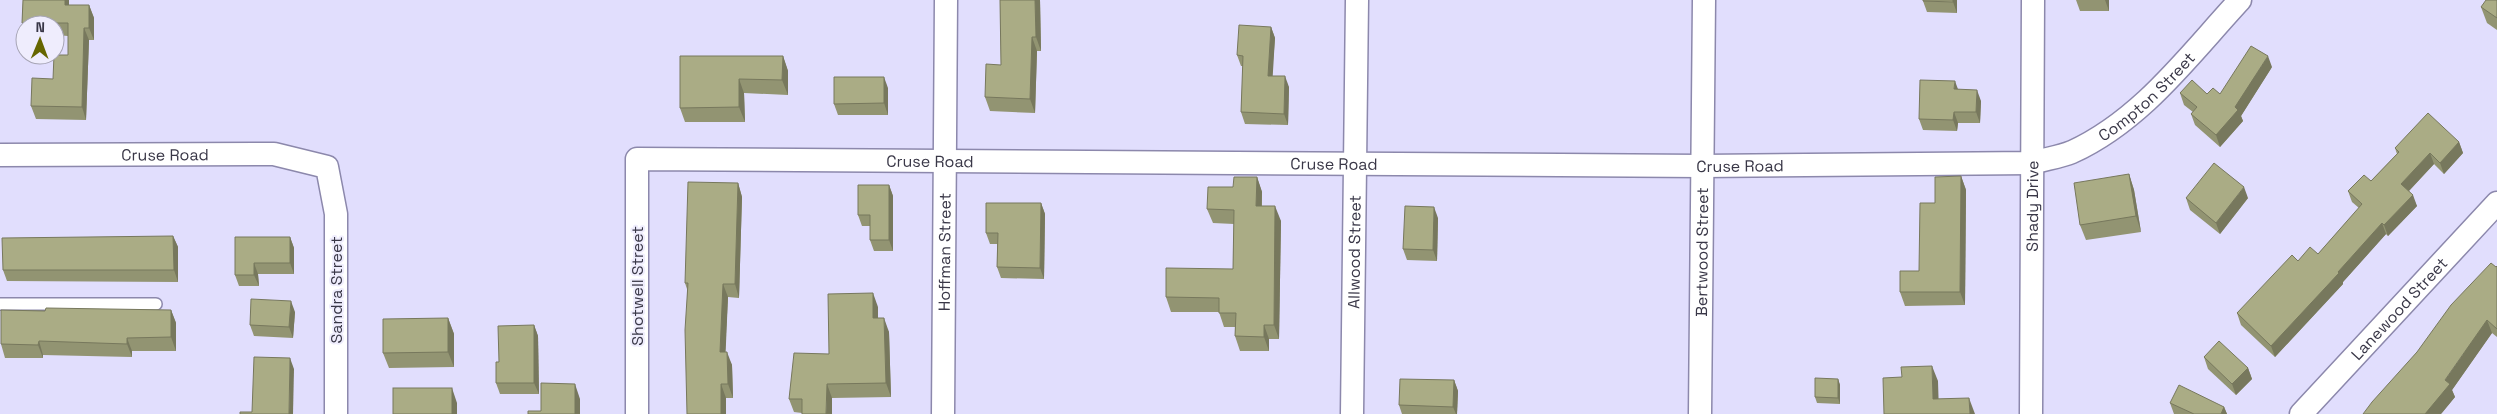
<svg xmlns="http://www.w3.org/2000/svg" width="2497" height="414" viewBox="0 0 2497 414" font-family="'Space Grotesk',sans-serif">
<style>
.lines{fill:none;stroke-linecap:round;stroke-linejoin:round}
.lane-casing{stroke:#8c88ac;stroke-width:14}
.street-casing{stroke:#8c88ac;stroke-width:25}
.lane{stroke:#fff;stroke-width:11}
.street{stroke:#fff;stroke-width:22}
.wall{fill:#929472}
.shaded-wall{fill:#77785d}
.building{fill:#aaac85;stroke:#77785d}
.labels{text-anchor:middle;stroke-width:4;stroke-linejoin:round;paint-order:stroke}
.street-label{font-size:16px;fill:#393747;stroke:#efedfd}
</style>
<rect width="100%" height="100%" fill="#e1defd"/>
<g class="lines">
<g class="lane-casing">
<polyline id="lane" points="0,304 156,304"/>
</g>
<g class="street-casing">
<g id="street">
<path id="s1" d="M0,155L274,154L327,167L336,214V414"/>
<path id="s2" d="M637,414V159L1702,166L2032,163C2045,159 2060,157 2072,152C2142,120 2189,55 2240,0"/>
<path id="s3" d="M943,414L946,0"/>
<path id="s4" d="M1352,414L1357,0"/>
<path id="s5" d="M1700,414L1704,0"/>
<path id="s6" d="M2031,414L2033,0"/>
<path id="s7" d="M2301,414L2497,203"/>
</g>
</g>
<use href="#lane" class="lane"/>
<use href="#street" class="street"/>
</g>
<g class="wall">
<polygon points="23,0 69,0 69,5 89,5 94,18 94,40 89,40 86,120 36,119 31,106 53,79 68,55 68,36 55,35 55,25 25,25 25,30 22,23"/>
<polygon points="1000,0 1040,0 1041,51 1037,51 1035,113 990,111 985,97 1001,65"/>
<polygon points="1957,0 1957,13 1927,12 1923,1"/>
<polygon points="2076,0 2109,0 2109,11 2080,11"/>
<polygon points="2497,0 2497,30 2487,23 2481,7"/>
<polygon points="1271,27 1275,38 1272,76 1289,87 1288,125 1245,124 1241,112 1243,66 1241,66 1237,55"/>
<polygon points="783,56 788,71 788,95 744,93 745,122 685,122 680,108"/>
<polygon points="2272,67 2241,116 2243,121 2220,147 2195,125 2191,114 2193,112 2184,105 2180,93 2220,94"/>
<polygon points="888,88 888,115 838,115 834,104"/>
<polygon points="1958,89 1981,101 1980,123 1958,123 1957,131 1923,130 1919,119"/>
<polygon points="2459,142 2463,153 2444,174 2434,164 2409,191 2417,206 2388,236 2386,234 2343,282 2343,284 2275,357 2241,325 2237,313 2298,261 2318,254 2359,208 2352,202 2348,191 2371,181 2397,154 2395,148"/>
<polygon points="2129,174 2134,190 2141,232 2086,240 2080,225"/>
<polygon points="1961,176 1966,190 1965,305 1905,306 1900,292 1919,271 1935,203"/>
<polygon points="1257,177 1262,192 1262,206 1281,221 1279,339 1269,339 1269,351 1240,351 1235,336 1235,327 1224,327 1219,312 1171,312 1166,297 1233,269 1234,224 1213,223 1207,209 1233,187"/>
<polygon points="738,183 742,197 739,298 728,297 725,352 732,365 733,398 726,398 726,414 687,414 687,289 685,283"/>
<polygon points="889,185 893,196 893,251 874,251 870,240 870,226 862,226 858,215"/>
<polygon points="2186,198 2248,198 2220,234 2190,210"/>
<polygon points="1041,203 1045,214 1044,279 1001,278 997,267 997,244 990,244 986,233"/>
<polygon points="1438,218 1437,261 1407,260 1403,249"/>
<polygon points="173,236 178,247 178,282 7,281 3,270"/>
<polygon points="290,237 294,248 294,274 258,274 259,286 239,286 235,275"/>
<polygon points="2497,266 2497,337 2492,333 2452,390 2455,397 2441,414"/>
<polygon points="878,307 878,318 889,332 891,397 832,398 802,413 794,412 789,399 829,354"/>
<polygon points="171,310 176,323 176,351 132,351 132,357 43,355 43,358 5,358 1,344 45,311"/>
<polygon points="295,312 293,338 254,336 250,325"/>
<polygon points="448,318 454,334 454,367 389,368 383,353"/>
<polygon points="534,325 538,336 539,394 500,394 496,383 499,362"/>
<polygon points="2204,357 2248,368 2252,379 2236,395 2208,369"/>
<polygon points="1838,379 1840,385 1840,404 1817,403 1815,397"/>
<polygon points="1454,380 1458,391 1457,414 1402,414 1399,405"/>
<polygon points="2170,403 2224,407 2227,414 2174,414"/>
</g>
<g class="shaded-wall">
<polygon points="65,0 69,0 69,17 65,5"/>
<polygon points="1035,0 1040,0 1041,51 1036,37"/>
<polygon points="1953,0 1957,0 1957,13 1953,2"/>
<polygon points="2105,0 2109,0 2109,11"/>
<polygon points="89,5 94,18 94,40 89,28"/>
<polygon points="1271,27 1275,38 1272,87 1268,76"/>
<polygon points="84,28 89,40 86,120 82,107"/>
<polygon points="1032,37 1037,51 1035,113 1030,99"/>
<polygon points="783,56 788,71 788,95 782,80"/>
<polygon points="2268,56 2272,67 2241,116 2243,121 2220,147 2216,135"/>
<polygon points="1285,76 1289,87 1288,125 1284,114"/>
<polygon points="884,77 888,88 888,115 884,103"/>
<polygon points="739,79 744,93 745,122 739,107"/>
<polygon points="1955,81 1959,92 1954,89"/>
<polygon points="1977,90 1981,101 1980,123 1976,112"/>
<polygon points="1954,112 1958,123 1957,131 1953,120"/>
<polygon points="2459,142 2463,153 2444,174 2440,163"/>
<polygon points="2430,153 2434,164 2405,195 2401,184"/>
<polygon points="2129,174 2134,190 2141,232 2136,216"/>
<polygon points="1961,176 1966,190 1965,305 1960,292"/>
<polygon points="1257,177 1262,192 1261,221 1256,206"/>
<polygon points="738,183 742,197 739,298 735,284"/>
<polygon points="889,185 893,196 893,251 889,240"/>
<polygon points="2244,187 2248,198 2220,234 2216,223"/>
<polygon points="2413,195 2417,206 2388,236 2384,225"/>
<polygon points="1041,203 1045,214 1044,279 1040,268"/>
<polygon points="1275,206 1281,221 1279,339 1274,325"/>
<polygon points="1434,207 1438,218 1437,261 1433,250"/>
<polygon points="2382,223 2386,234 2343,282 2343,284 2275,357 2271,346"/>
<polygon points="173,236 178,247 178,282 174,270"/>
<polygon points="290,237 294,248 294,274 290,263"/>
<polygon points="254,263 258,274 259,286 254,275"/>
<polygon points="723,284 728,297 725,366 720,352"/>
<polygon points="873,293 878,307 878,332 873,318"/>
<polygon points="291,301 295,312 293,338 289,327"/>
<polygon points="171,310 176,323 176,351 171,337"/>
<polygon points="448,318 454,334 454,367 448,352"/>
<polygon points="884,318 889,332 891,397 886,383"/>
<polygon points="2487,320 2492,333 2452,390 2455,397 2441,414 2425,414 2445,380"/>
<polygon points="534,325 538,336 539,394 534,383"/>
<polygon points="1264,325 1269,339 1269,351 1264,337"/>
<polygon points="127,338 132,351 132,357 127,344"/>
<polygon points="39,341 43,355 43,358 38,345"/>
<polygon points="727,352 732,365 733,398 728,384"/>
<polygon points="290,358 294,369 293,414 289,414"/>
<polygon points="1932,366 1938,381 1939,414 1933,399"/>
<polygon points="2248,368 2252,379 2236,395 2232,384"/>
<polygon points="1838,379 1840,385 1840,404 1838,398"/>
<polygon points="1454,380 1458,391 1457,414 1456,414 1453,407"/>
<polygon points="575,384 580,399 580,414 575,414"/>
<polygon points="721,384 726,398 726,414 721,414"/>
<polygon points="827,384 832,398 832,414 826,414"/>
<polygon points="452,388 457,403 457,414 452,414"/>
<polygon points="1969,398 1975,414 1970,414"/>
<polygon points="2224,407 2227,414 2221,414"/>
</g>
<g class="building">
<polygon points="23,0 65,0 65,5 89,5 89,28 84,28 82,107 31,106 32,78 53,79 54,55 68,55 68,23 22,23"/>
<polygon points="1000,0 1035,0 1036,37 1032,37 1030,99 985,97 986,64 1001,65"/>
<polygon points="1923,0 1953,0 1953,2 1923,1"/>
<polygon points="2486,0 2497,0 2497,18 2481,7"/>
<polygon points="1239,25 1271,27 1268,76 1285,76 1284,114 1241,112 1243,56 1237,55"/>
<polygon points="2251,46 2268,56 2235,107 2238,110 2216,135 2191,114 2197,107 2180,93 2192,80 2207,94 2213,88 2220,94"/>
<polygon points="680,56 783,56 782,80 739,79 739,107 680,108"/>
<polygon points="834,77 884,77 884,103 834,104"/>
<polygon points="1920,80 1955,81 1954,89 1977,90 1976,112 1954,112 1953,120 1919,119"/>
<polygon points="2428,113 2459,142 2440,163 2430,153 2401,184 2413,195 2384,225 2382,223 2338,272 2339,273 2271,346 2237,313 2292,255 2298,261 2310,247 2318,254 2362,204 2348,191 2364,175 2371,181 2399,152 2395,148"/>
<polygon points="2214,163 2244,187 2216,223 2186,198"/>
<polygon points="2129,174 2136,216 2080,225 2074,183"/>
<polygon points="1961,176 1960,292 1900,292 1900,271 1919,271 1920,203 1935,203 1935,177"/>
<polygon points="1234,177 1257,177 1256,206 1275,206 1274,325 1264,325 1264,337 1235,336 1236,313 1219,313 1219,298 1166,297 1166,268 1233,269 1234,210 1207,209 1208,187 1233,187"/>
<polygon points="688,182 738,183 735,284 723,284 720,352 727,352 728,384 721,384 721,414 687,414 685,330 688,283 685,283"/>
<polygon points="858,185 889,185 889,240 870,240 870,215 858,215"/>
<polygon points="986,203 1041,203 1040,268 997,267 998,233 986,233"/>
<polygon points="1405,206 1434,207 1433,250 1403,249"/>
<polygon points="173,236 174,270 3,270 2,238"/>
<polygon points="235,237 290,237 290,263 254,263 254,275 235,275"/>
<polygon points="2491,263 2496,267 2497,266 2497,329 2487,320 2445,380 2450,384 2425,414 2363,414 2372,402 2417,352 2451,305"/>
<polygon points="873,293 873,318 884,318 886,383 827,384 826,414 802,414 802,399 789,399 794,353 829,354 828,294"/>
<polygon points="251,299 291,301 289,327 250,325"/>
<polygon points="46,308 171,310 171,337 127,338 127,344 39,341 38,345 1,344 1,310 45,311"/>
<polygon points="448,318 448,352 383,353 383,319"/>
<polygon points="534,325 534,383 496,383 496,362 499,362 498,326"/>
<polygon points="2219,341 2248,368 2232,384 2204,357"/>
<polygon points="254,357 290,358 289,414 240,414 240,412 252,412"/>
<polygon points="1932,366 1933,399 1969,398 1970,414 1884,414 1883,378 1902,377 1901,367"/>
<polygon points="1815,378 1838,379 1838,398 1815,397"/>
<polygon points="1400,379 1454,380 1453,407 1399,405"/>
<polygon points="541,383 575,384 575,414 528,414 528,411 541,411"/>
<polygon points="2179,385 2224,407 2221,414 2194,414 2170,403"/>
<rect x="393" y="388" width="59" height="26"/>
</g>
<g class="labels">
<g class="street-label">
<text dy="6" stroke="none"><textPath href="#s2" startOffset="1785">Compton Street</textPath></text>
<text dy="6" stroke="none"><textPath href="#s1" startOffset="165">Cruse Road</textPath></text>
<text dy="6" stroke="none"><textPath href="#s2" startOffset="548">Cruse Road</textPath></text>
<text dy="6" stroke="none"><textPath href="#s2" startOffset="952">Cruse Road</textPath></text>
<text dy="6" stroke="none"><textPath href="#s2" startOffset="1358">Cruse Road</textPath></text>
<text dy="6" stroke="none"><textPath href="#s6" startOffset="208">Shady Drive</textPath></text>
<text dy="6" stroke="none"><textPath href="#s3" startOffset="162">Hoffman Street</textPath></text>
<text dy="6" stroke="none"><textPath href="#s4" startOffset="162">Allwood Street</textPath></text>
<text dy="6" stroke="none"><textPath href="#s5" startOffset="162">Bertwood Street</textPath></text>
<text transform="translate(637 286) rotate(-90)" y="6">Shotwell Street</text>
<text transform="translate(336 290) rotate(-90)" y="6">Sandra Street</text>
<text dy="6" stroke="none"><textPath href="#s7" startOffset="144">Lanewood Street</textPath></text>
</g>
</g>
<g transform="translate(40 40) rotate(1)"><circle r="24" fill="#efedfd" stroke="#a6a4b4"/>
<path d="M0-4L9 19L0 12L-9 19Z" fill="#666600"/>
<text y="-8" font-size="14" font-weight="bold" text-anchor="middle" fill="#393747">N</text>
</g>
</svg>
